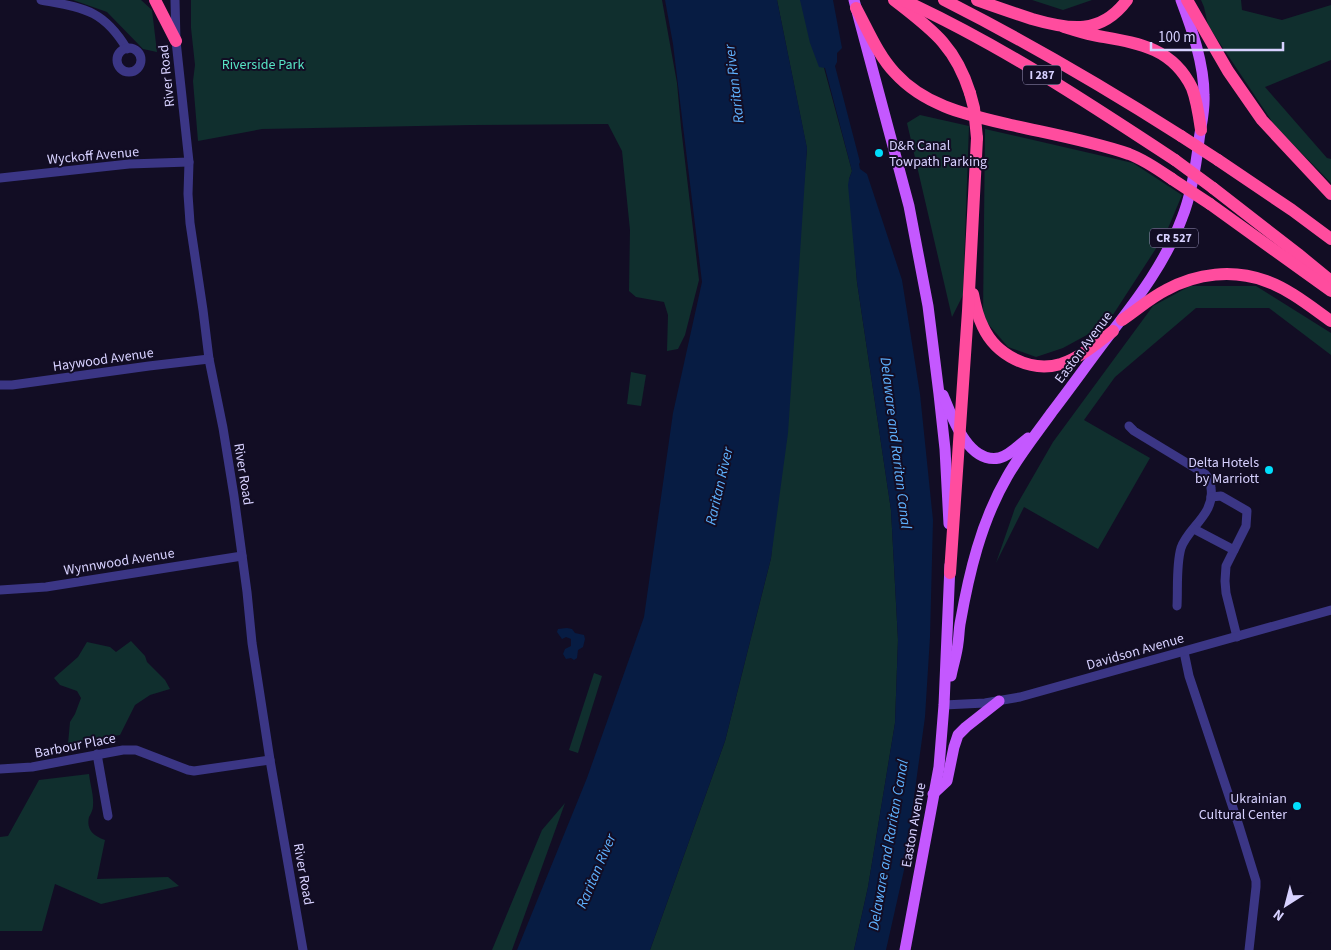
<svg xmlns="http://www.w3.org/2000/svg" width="1331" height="950" viewBox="0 0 1331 950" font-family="'Source Sans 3',sans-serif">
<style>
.green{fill:#102f2e}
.water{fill:#071c43}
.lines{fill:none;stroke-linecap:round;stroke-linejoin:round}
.minor{stroke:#3b3685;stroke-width:9}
.major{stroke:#c458ff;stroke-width:11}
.highway{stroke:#ff4c9e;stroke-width:12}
.highway-bridge{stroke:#ff4c9e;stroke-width:12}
.poi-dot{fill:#00defc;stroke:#120d24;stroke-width:2}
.labels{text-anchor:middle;stroke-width:4;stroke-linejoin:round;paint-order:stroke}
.shield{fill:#120d24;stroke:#9c96bd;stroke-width:1}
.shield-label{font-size:12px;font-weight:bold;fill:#d7d1ff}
.park-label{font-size:14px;fill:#57e4c4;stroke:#120d24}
.street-label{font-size:14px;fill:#d7d1ff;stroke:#120d24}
.poi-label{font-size:14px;fill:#d7d1ff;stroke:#120d24;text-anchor:end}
.water-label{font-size:15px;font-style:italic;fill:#5fb2ff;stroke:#120d24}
</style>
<rect width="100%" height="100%" fill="#120d24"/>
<g class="green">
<polygon points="73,0 141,0 152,10 157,52 143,49 107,12"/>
<polygon points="191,0 662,0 677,83 681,127 699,280 685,335 678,349 667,351 668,315 664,302 636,297 629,291 630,230 622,151 608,124 471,125 262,129 198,141 193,81 195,65 191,28"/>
<polygon points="777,0 801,0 824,68 852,171 849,179 857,282 891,510 898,640 895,723 868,887 854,950 650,950 725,741 771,558 807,149"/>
<polygon points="1032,0 1092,0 1063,10"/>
<polygon points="1201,0 1241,0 1242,10 1282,20 1331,5 1331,60 1265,87 1327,158 1331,159 1331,183 1275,126 1217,39 1208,25 1204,7"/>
<polygon points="920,115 969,126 963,295 952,317 907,123"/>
<polygon points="985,129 1133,163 1182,195 1166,233 1107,324 1063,348 1036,357 1008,347 983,318"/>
<polygon points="1190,286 1256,286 1331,333 1331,355 1269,308 1196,308 1115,377 1084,420 1150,458 1098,549 1024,507 996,563 1015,508 1053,442 1153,306"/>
<polygon points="631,372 646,375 641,406 627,404"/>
<polygon points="131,641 145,656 147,662 165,680 170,689 150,695 135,705 120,735 68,744 70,722 75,714 81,698 77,691 60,685 54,678 78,657 87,642 110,647 116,652"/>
<polygon points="594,673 602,676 578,753 569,750"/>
<path d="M89,774C90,784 94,796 93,806C93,810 91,813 89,817C86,830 94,836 105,840L97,879L168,877L179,886L101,904L55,884L42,931H0V837L8,836L39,780Z"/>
<polygon points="565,803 512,950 492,950 542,830"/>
</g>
<g class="water">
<polygon points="665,0 777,0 807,148 788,433 771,558 725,741 650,950 517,950 587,778 644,617 673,413 702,282 673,44"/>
<polygon points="800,0 833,0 842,48 837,53 837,62 835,66 860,162 859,164 860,169 867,174 902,280 920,394 933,520 930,637 925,717 904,870 886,950 854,950 868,887 895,723 898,640 891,510 857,282 848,185 849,179 852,171 825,68 819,67 810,43"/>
<polygon points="567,628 572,629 575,633 584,635 585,639 583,647 578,650 577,658 574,660 571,658 566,659 563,654 565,649 571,646 571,639 566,637 562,639 557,632 558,629"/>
</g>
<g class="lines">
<g class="minor">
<path d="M41,0C83,8 103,9 127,49"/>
<polyline points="175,0 176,41 189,162 188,194 190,223 203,310 209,359 223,428 234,496 247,592 252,643 270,760 303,950"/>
<circle cx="129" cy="60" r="12"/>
<polyline points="0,178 129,164 189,162"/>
<polyline points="0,385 12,385 149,366 209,359"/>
<path d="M1129,426L1134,431L1205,474C1209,478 1211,482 1211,488C1215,515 1188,527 1181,548C1176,565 1178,589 1177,606"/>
<polyline points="1211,497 1221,496 1247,511 1246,526 1226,566 1225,581 1226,593 1237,637"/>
<polyline points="1194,529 1234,550"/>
<polyline points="0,590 46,587 242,556"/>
<polyline points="1184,652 1189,676 1239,826 1256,881 1256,887 1249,950"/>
<polyline points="944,705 985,703 1020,697 1331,610"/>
<polyline points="97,754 108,816"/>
<polyline points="0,769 32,767 123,750 136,750 188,770 194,771 270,760"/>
</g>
<g class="major">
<polyline points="854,0 909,206 928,306 939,394 945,449 949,524"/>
<path d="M943,395C952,417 968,464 999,458C1009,456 1019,445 1028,438"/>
<path d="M951,676C953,665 957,654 958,643C959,637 959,630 960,624C969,573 981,522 1007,477C1020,454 1037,433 1052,412C1072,386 1091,359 1111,333C1139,297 1166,261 1182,218C1192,193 1196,166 1199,140C1201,125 1205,111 1204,95C1204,64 1192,29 1181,0"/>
<polyline points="933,794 947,781 954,747 958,735 966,727 999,701"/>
<polyline points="905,950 939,767 944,705 950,565"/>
</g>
<g class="highway">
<polyline points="155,0 176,41"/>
<path d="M894,0C931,29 955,45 970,93"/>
<path d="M903,0C999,44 1087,102 1175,160"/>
<path d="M944,0C1025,41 1104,87 1181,136"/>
<path d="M977,0C996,7 1014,13 1032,19C1070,30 1101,35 1127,0"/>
<polyline points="1187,0 1228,71 1262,120 1331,194"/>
<path d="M856,8C868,30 878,55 895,73C926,107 969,115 1011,125C1051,134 1091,141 1129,154C1145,160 1159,170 1172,179"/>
<path d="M1064,27C1075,30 1086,34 1098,36C1137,43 1172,47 1192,88C1197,101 1199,116 1201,130"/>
<polyline points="1218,160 1292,210 1331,239"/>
<polyline points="1213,188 1298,254 1331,281"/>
<polyline points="1210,204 1331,291"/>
<path d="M973,294C975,305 978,317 983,327C996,355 1030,373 1061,364C1080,358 1097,343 1113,331"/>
<path d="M1122,320C1137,310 1150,298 1166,290C1197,273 1233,269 1266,281C1289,289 1311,307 1331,321"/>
<polyline points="950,573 968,311 977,138"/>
</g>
<g class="highway-bridge">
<polyline points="970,93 974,108 977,138"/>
<polyline points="1181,136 1218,160"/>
<polyline points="1175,160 1213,188"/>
<polyline points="1172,179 1210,204"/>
</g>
</g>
<g class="poi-dot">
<circle cx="879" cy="153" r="5"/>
<circle cx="1269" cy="470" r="5"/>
<circle cx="1297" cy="806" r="5"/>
</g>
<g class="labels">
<g class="shield">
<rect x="1023" y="65.5" width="38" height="19" rx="4"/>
<rect x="1150" y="228.5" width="48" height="19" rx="4"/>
</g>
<g class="shield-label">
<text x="1042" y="79">I 287</text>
<text x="1174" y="242">CR 527</text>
</g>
<g class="park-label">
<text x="263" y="69">Riverside Park</text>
</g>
<g class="street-label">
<text transform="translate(166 76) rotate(-96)" y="5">River Road</text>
<text transform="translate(93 155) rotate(-5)" y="5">Wyckoff Avenue</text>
<text transform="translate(1083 347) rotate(-53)" y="5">Easton Avenue</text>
<text transform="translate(103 359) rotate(-8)" y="5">Haywood Avenue</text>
<text transform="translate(244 474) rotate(81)" y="5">River Road</text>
<text transform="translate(119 561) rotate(-9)" y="5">Wynnwood Avenue</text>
<text transform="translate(1135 651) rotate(-16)" y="5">Davidson Avenue</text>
<text transform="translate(75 745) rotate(-11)" y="5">Barbour Place</text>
<text transform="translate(913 825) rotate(-80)" y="5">Easton Avenue</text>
<text transform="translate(304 874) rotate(80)" y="5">River Road</text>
</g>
<g class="poi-label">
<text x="889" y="150" text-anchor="start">D&amp;R Canal<tspan x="889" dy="16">Towpath Parking</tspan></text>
<text x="1259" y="467">Delta Hotels<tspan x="1259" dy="16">by Marriott</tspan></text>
<text x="1287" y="803">Ukrainian<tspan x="1287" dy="16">Cultural Center</tspan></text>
</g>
<g class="water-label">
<text transform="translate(734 84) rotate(-97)" y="5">Raritan River</text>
<text transform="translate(896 443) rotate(83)" y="5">Delaware and Raritan Canal</text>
<text transform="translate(719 486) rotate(-77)" y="5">Raritan River</text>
<text transform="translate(888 845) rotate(-80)" y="5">Delaware and Raritan Canal</text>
<text transform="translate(596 871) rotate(-67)" y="5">Raritan River</text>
</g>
</g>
<g transform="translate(1286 905) rotate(216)" stroke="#120d24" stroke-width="4" paint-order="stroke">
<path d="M0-4L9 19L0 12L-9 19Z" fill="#d7d1ff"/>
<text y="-8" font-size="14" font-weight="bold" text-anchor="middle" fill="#d7d1ff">N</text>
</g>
<path d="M1151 42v8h132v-8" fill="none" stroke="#d7d1ff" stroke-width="2.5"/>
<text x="1158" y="42" font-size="15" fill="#d7d1ff" stroke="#120d24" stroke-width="4" paint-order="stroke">100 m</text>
</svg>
